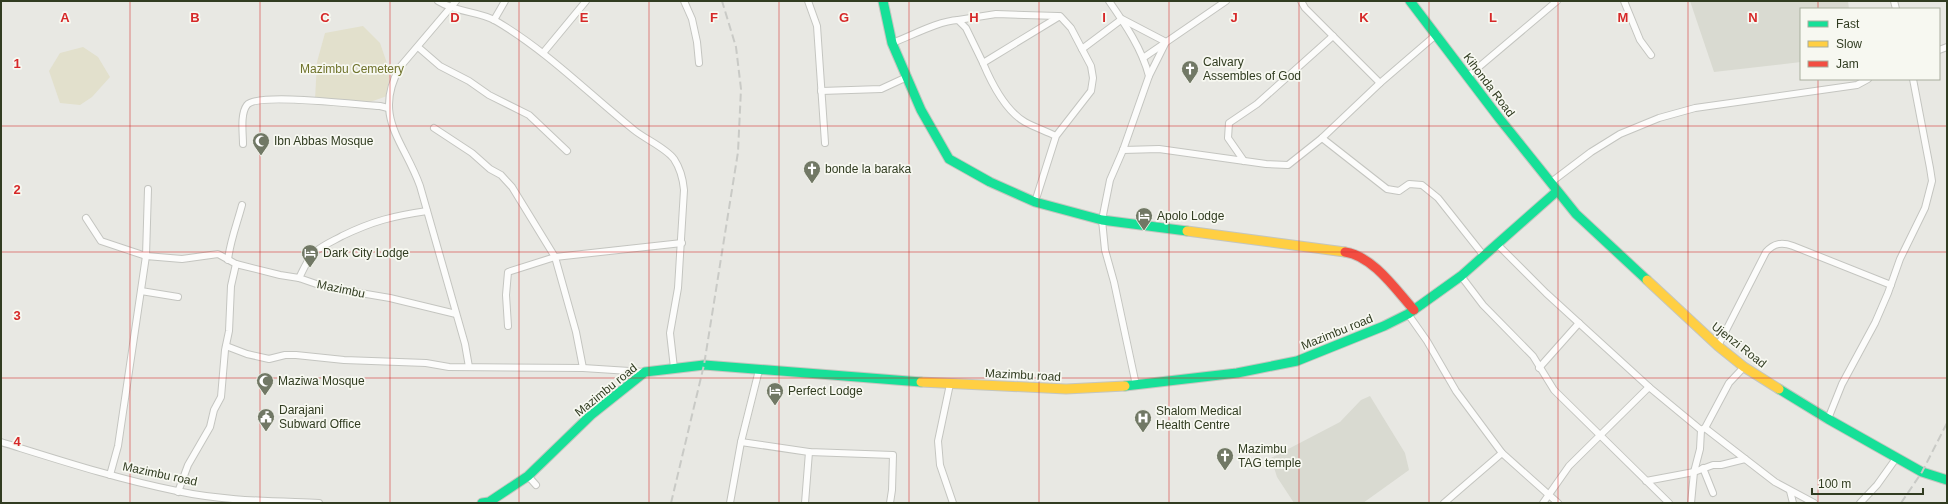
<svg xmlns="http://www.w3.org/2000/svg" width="1948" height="504" viewBox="0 0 1948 504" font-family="Arial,sans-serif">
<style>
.built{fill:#d9dad1}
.green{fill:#e2e0cc}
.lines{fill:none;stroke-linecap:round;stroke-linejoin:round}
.street-casing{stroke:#c4c5c0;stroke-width:8}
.fast-casing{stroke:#c4c6bf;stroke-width:11}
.slow-casing{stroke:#c4c6bf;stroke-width:11}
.jam-casing{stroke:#c4c6bf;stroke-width:11}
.street{stroke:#fcfcfb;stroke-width:6}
.fast{stroke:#16e098;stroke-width:9}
.slow{stroke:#ffcf43;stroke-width:9}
.jam{stroke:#f24e42;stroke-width:9}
.rail{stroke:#c9cac6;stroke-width:2;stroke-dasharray:8 4;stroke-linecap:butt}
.grid{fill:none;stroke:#d62828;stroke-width:1;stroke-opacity:0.55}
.labels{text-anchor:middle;stroke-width:3.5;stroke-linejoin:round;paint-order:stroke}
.poi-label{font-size:12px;fill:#313c21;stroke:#f7f8f1;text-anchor:start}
.park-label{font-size:12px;fill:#6f732b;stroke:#f7f8f1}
.street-label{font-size:12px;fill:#313c21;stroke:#f7f8f1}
.grid-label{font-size:13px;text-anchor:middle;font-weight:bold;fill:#d62828;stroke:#f7f8f1;stroke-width:3.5;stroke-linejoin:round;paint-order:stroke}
</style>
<rect width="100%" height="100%" fill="#e8e8e3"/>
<g class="built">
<polygon points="1690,1 1848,1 1849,9 1801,9 1801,62 1714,72"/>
<polygon points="1370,396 1405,453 1409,470 1363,503 1294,503 1277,477 1271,458 1340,422 1361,400"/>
</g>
<g class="green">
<polygon points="363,26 380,43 390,72 387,96 356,107 315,100 317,62 325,33"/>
<polygon points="83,47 98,57 110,77 92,97 80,105 60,103 49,71 60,53"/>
</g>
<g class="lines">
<g class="street-casing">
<g id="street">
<path d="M438,1C457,13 479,11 496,21C547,51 588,93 634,130C645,139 666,148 674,159C680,168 683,179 684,190L678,288L670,333L674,368"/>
<path d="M456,1L400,67C372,117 404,141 420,186L465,344L469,367"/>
<polyline points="684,1 692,19 697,42 699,63"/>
<polyline points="808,1 817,26 825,143"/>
<path d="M1109,1C1125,24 1142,49 1149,76L1123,150L1110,180L1102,220L1105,250L1114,282L1136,385"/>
<polyline points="1301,1 1305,8 1380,83"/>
<polyline points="1624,1 1640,40 1651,55"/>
<polyline points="1894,1 1896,9"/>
<polyline points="494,20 505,1"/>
<polyline points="958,20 996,14 1058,16"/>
<path d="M892,43C911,36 938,21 958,20L966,28L983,63"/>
<polyline points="418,47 440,66 469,81 489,95 529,115 567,151"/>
<polyline points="1082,49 1122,19 1166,42 1149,76"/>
<polyline points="1939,50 1947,47"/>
<polyline points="543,53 586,1"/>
<polyline points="1143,58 1226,1"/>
<polyline points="1467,77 1557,1"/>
<polyline points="821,91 881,89 907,77"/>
<polyline points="434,128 472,153 490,169 501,175 512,187 555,257 576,332 583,368"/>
<polyline points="1322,138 1387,189 1399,191 1409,184 1422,185 1438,198 1484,256"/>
<path d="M243,144C243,133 240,114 247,105C257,92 359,105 380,106L388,108"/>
<polyline points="1123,150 1159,149 1266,164 1288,165 1322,138 1380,83 1437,34"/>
<polyline points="1244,161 1228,138 1229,123 1257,104 1333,36"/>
<polyline points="1550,183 1591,152 1620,134 1659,118 1695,108 1857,85 1868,79"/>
<path d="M1035,202L1056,136L1091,91L1093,78L1091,66L1082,49L1071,28L1060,16L983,63C991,82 1006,111 1025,122C1034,127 1046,131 1056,136"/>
<polyline points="86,218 101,241 146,256 148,189"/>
<polyline points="1498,245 1546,293 1649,387"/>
<path d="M228,260C230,241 237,224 242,205"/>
<polyline points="1461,276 1483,305 1533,356 1554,390 1669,503"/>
<path d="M299,278C304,269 307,259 315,252C323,245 333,241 342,236C373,221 393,216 427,211"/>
<polyline points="141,291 178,297"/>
<polyline points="1408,314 1427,341 1456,391 1502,453 1558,503"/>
<polyline points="508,326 506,295 508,272 555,257 682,243"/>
<polyline points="226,346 247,354 269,359 285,355 296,355 344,360 426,363 449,367 583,368 645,372"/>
<path d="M1718,346L1766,252C1774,243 1782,242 1793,246L1891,285"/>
<polyline points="1539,368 1579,323"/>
<polyline points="950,384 938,441 940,465 953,503"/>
<polyline points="1828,419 1842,384 1875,323 1888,293 1900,259 1925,208 1932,181 1930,168 1913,79"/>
<polyline points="1705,428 1729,383 1744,367"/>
<polyline points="1701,430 1705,428 1775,482 1814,503"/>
<path d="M1,442C59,460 117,479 177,491C223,501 272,501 319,503"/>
<polyline points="741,442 809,452 893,455 892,490 890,503"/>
<polyline points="1703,468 1713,493"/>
<polyline points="110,475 118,446 146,256 182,259 218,254 236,264 280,275 299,278 325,287 390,298 456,314"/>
<polyline points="528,476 536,485"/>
<polyline points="1646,481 1694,472 1713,465 1721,465 1745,459"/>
<polyline points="1790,491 1793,503"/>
<polyline points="178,492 188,465 210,427 214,410 221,397 225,350 229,331 231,286 236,264"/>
<polyline points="730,503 741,442 759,370"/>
<polyline points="805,503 809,452"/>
<polyline points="1444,503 1502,453"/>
<polyline points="1543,503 1569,466 1649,387 1701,430 1700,449 1694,472 1691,503"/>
<polyline points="1860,503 1877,485 1897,457"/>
</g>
</g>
<g class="fast-casing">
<g id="fast">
<polyline points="883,1 892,43 921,110 949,159 990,182 1035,202 1102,220 1187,231"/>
<polyline points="1410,1 1499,118 1576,214 1647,280"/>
<polyline points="1125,386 1237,373 1297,361 1384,326 1408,314 1461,276 1556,192"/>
<polyline points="1779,389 1828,419 1922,472 1947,480"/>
<polyline points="482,503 489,502 528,476 591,415 645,372 704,365 921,382"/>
</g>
</g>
<g class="slow-casing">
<g id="slow">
<polyline points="1187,231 1345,252"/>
<polyline points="1647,280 1718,346 1744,367 1779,389"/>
<polyline points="921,382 1066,389 1125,386"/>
</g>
</g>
<g class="jam-casing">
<path id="jam" d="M1345,252C1373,256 1396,290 1414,310"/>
</g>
<use href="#street" class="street"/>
<use href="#fast" class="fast"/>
<use href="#slow" class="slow"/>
<use href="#jam" class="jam"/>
<g class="rail">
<polyline points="671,503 704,365 738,152 741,89 736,47 722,1"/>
<polyline points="1901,503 1922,472 1947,423"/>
</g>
</g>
<path class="grid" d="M130,1V503M260,1V503M390,1V503M519,1V503M649,1V503M779,1V503M909,1V503M1039,1V503M1169,1V503M1299,1V503M1429,1V503M1558,1V503M1688,1V503M1818,1V9M1818,79V503M1,126H1947M1,252H1947M1,378H1947"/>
<defs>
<g id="church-pin" transform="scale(0.9)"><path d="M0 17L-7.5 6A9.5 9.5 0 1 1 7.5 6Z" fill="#717865" stroke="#f7f8f1"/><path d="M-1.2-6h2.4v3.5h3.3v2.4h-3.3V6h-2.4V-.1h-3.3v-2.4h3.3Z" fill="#fff"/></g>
<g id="mosque-pin" transform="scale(0.9)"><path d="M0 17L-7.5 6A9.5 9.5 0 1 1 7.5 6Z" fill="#717865" stroke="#f7f8f1"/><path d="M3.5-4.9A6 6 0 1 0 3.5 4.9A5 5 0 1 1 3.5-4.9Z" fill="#fff"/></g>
<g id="hotel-pin" transform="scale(0.9)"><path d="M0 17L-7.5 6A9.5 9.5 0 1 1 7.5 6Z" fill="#717865" stroke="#f7f8f1"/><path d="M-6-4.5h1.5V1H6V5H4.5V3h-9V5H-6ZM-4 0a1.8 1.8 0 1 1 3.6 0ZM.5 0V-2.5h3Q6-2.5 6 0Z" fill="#fff"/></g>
<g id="civic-pin" transform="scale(0.9)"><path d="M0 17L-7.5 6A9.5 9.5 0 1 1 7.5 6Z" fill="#717865" stroke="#f7f8f1"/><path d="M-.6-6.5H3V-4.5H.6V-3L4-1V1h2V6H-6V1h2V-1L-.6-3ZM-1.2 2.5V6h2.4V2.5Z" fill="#fff"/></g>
<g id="hospital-pin" transform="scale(0.9)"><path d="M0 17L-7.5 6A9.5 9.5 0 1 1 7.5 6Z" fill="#717865" stroke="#f7f8f1"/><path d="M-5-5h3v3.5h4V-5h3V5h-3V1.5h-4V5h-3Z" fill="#fff"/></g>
</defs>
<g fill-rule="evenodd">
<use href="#church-pin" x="1190" y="69"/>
<use href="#mosque-pin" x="261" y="141"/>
<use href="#church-pin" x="812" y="169"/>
<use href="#hotel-pin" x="1144" y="216"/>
<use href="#hotel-pin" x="310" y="253"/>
<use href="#mosque-pin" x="265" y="381"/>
<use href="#hotel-pin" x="775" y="391"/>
<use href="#civic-pin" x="266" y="417"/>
<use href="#hospital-pin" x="1143" y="418"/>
<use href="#church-pin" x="1225" y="456"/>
</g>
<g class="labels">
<g class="poi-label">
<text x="1203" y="66">Calvary<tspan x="1203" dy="14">Assembles of God</tspan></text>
<text x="274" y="145">Ibn Abbas Mosque</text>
<text x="825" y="173">bonde la baraka</text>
<text x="1157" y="220">Apolo Lodge</text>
<text x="323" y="257">Dark City Lodge</text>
<text x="278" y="385">Maziwa Mosque</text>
<text x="788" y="395">Perfect Lodge</text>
<text x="279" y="414">Darajani<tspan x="279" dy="14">Subward Office</tspan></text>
<text x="1156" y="415">Shalom Medical<tspan x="1156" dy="14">Health Centre</tspan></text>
<text x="1238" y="453">Mazimbu<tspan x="1238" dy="14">TAG temple</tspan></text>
</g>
<g class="park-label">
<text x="352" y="73">Mazimbu Cemetery</text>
</g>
<g class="street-label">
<text transform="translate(1489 85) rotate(53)" y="4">Kihonda Road</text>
<text transform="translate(341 289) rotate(12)" y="4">Mazimbu</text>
<text transform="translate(1337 332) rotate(-22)" y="4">Mazimbu road</text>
<text transform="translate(1739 345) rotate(38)" y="4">Ujenzi Road</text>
<text transform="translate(1023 375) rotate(3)" y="4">Mazimbu road</text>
<text transform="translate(606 390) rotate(-39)" y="4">Mazimbu road</text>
<text transform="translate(160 474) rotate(12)" y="4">Mazimbu road</text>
</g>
</g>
<g class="grid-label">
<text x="65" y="22">A</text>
<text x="195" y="22">B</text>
<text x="325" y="22">C</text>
<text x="455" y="22">D</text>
<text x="584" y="22">E</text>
<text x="714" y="22">F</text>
<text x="844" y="22">G</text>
<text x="974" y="22">H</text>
<text x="1104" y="22">I</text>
<text x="1234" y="22">J</text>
<text x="1364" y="22">K</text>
<text x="1493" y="22">L</text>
<text x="1623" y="22">M</text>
<text x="1753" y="22">N</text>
<text x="17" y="68">1</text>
<text x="17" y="194">2</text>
<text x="17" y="320">3</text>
<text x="17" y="446">4</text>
</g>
<rect width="1948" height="504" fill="none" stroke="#313c21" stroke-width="4"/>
<rect x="1800" y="8" width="140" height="72" fill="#f7f8f1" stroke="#a8ad9e"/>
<rect x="1808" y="21" width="20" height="6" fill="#16e098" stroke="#a8ad9e"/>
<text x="1836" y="28" font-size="12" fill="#313c21">Fast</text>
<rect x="1808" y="41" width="20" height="6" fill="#ffcf43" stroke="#a8ad9e"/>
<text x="1836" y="48" font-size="12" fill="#313c21">Slow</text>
<rect x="1808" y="61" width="20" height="6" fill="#f24e42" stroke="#a8ad9e"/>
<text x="1836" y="68" font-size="12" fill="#313c21">Jam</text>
<path d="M1812 488v6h111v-6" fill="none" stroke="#313c21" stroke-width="2"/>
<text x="1818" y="488" font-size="12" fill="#313c21" stroke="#f7f8f1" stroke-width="3" paint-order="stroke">100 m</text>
</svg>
